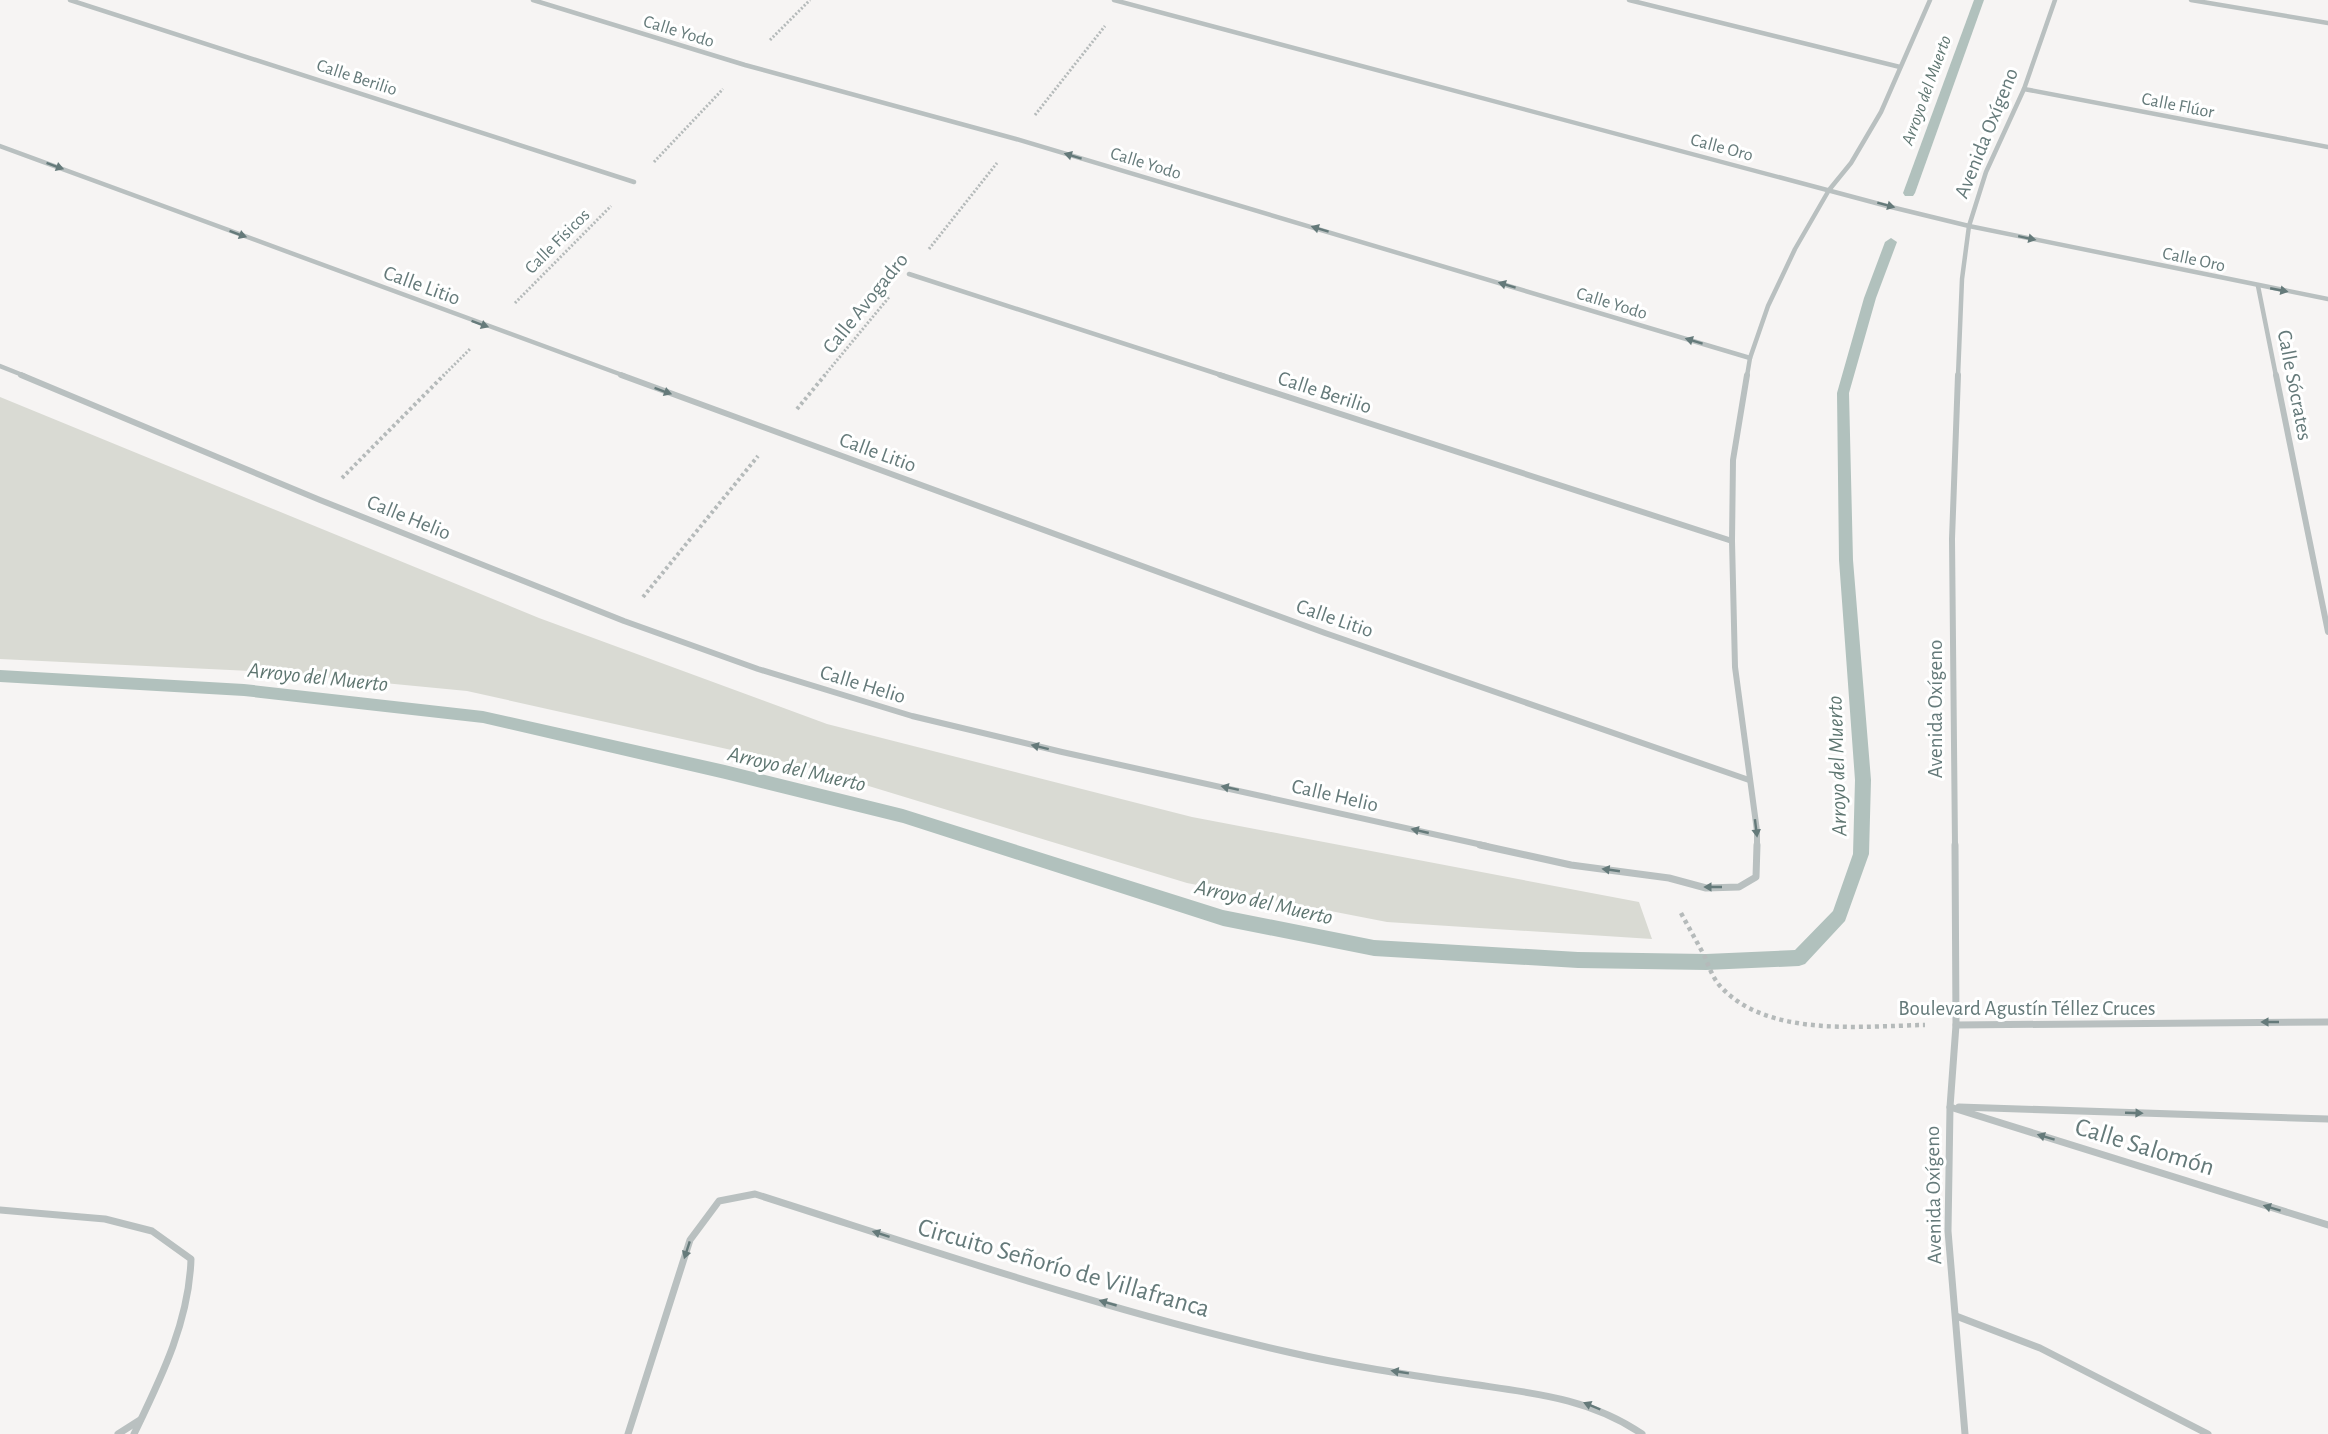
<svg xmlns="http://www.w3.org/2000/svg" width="2328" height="1434" viewBox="0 0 2328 1434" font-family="'Alegreya Sans',sans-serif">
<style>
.green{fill:#d9dad3}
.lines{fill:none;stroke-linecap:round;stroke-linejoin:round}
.stream{fill:#b1c1bd;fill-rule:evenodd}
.path-far2{stroke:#b5baba;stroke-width:3;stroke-dasharray:2 2;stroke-linecap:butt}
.path-far1{stroke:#b5baba;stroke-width:4;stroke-dasharray:3 3;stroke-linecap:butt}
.path{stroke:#b5baba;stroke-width:4.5;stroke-dasharray:4 4;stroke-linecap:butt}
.minor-far2{stroke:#b9c0c0;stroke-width:4.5}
.minor-far1{stroke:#b9c0c0;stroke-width:6}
.minor{stroke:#b9c0c0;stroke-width:7}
.oneway{fill:#657a7a}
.labels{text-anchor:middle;stroke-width:6;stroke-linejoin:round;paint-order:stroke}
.far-street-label{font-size:18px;fill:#657a7a;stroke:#fff}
.far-water-label{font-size:18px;font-style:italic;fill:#5f7671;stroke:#fff}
.street-label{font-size:21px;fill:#657a7a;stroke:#fff}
.water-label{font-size:22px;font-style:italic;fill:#5f7671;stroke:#fff}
.near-street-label{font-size:26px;fill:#657a7a;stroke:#fff}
</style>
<rect width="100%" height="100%" fill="#f6f4f3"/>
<polygon class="green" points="0,397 539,618 827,724 1192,817 1639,902 1652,939 1387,922 1187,883 803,766 467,691 270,672 0,659"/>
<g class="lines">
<g class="stream">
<polygon points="1974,0 1984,0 1915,193 1913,196 1905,196 1903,193"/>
<polygon points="1891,238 1897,242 1876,298 1849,393 1853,560 1871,780 1869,854 1845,921 1805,964 1799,966 1706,970 1578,968 1374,956 1223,926 903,823 725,779 483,723 244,696 0,682 0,670 244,684 483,711 725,765 903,809 1223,910 1374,940 1578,952 1706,954 1795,950 1833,911 1853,854 1855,780 1839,560 1837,393 1864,298 1885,242"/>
</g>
<g class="path-far2">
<polyline points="770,40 810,0"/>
<polyline points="1035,115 1105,26"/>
<polyline points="654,162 723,89"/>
<polyline points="929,249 997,163"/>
<polyline points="515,303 611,206"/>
<polyline points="443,376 470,349"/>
<polyline points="824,376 890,296"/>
</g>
<g class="path-far1">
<polyline points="797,409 825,375"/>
<polyline points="342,478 444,375"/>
<polyline points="643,597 758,456"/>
</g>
<path class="path" d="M1681,913C1689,928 1697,942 1705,957C1709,967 1713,978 1720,986C1767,1038 1861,1026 1925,1025"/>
<g class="minor-far2">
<polyline points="70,0 634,182"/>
<polyline points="533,0 745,65 1016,139 1750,358"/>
<polyline points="1114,0 1887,206 1969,226 2328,299"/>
<polyline points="1629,0 1900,67"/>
<polyline points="2191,0 2328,23"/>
<polyline points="2024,89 2328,147"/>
<polyline points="0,146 625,376"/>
<polyline points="909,274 1224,376"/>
<polyline points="2258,286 2276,376"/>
<polyline points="0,366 25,376"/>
<polyline points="1747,376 1750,358 1768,306 1795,249 1829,190 1851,163 1881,112 1930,0"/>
<polyline points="1958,376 1962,279 1969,226 1986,172 2024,89 2055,0"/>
</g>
<g class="minor-far1">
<polyline points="21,375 320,500 624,621 758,669 912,716 1062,752 1487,846"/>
<polyline points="621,375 1325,633 1749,780"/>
<polyline points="1220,375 1732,541"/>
<polyline points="1747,375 1733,460 1732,541 1735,667 1757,831 1757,846"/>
<polyline points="2276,375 2328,632"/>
<polyline points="1955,846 1952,539 1958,375"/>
</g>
<g class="minor">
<polyline points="1480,845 1571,865 1669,878 1706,888 1739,887 1756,877 1757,845"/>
<polyline points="1955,845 1956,1025 1950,1107 1948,1231 1965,1434"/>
<polyline points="1956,1025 2328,1022"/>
<polyline points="1950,1107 2328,1225"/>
<polyline points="1959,1107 2328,1119"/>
<path d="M0,1210L105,1219L152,1231L191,1259C189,1322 161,1378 134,1434"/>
<polyline points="1956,1316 2040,1348 2208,1434"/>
<polyline points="118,1434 140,1420"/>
<path d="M628,1434L690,1240L719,1201L755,1194C931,1250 1108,1311 1288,1352C1348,1366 1410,1375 1471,1384C1532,1393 1590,1398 1642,1434"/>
</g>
</g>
<defs><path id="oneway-solid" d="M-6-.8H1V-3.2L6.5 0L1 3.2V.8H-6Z" transform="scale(1.5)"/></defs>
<g class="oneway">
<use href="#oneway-solid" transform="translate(1073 156) rotate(-163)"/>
<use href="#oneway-solid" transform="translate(55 166) rotate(20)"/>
<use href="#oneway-solid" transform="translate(1886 205) rotate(15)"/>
<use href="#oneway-solid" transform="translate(1320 229) rotate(-163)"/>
<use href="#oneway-solid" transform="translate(238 234) rotate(20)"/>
<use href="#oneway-solid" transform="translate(2027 238) rotate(12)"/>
<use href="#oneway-solid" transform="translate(1507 285) rotate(-163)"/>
<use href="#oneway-solid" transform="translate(2279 290) rotate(11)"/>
<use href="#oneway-solid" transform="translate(480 324) rotate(20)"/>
<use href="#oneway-solid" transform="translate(1694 341) rotate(-163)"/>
<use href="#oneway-solid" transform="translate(663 391) rotate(20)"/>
<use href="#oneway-solid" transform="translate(1040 747) rotate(-166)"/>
<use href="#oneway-solid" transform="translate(1230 788) rotate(-168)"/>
<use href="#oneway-solid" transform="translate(1756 828) rotate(83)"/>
<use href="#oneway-solid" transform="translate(1420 831) rotate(-167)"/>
<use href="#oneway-solid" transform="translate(1611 870) rotate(-172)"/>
<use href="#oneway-solid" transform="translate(1713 887) rotate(-180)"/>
<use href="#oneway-solid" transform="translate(2270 1022) rotate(180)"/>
<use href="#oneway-solid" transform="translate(2134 1113) rotate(2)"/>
<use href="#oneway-solid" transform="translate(2046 1137) rotate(-163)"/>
<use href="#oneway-solid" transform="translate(2272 1208) rotate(-163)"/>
<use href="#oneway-solid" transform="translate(881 1234) rotate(-162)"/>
<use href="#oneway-solid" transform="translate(687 1250) rotate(108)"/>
<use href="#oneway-solid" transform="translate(1108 1303) rotate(-164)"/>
<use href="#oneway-solid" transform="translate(1400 1372) rotate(-171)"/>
<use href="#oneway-solid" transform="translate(1592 1406) rotate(-157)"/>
</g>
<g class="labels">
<g class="far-street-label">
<text transform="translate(679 31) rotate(17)" y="6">Calle Yodo</text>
<text transform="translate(357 77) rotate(18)" y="6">Calle Berilio</text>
<text transform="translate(2178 105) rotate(11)" y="6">Calle Flúor</text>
<text transform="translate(1722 147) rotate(15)" y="6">Calle Oro</text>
<text transform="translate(1146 163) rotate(17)" y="6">Calle Yodo</text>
<text transform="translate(557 241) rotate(-45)" y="6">Calle Físicos</text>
<text transform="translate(2194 259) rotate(12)" y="6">Calle Oro</text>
<text transform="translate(1612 303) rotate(17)" y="6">Calle Yodo</text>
</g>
<g class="far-water-label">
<text transform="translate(1926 90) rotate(-70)" y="6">Arroyo del Muerto</text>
</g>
<g class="street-label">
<text transform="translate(1986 133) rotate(-68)" y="7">Avenida Oxígeno</text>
<text transform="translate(422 285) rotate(20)" y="7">Calle Litio</text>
<text transform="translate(865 303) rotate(-51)" y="7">Calle Avogadro</text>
<text transform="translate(2295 385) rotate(79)" y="7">Calle Sócrates</text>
<text transform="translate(1325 392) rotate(18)" y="7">Calle Berilio</text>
<text transform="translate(878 452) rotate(20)" y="7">Calle Litio</text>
<text transform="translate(409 517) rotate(22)" y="7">Calle Helio</text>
<text transform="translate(1335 618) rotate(19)" y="7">Calle Litio</text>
<text transform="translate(863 684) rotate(17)" y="7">Calle Helio</text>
<text transform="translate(1935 709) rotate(-90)" y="7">Avenida Oxígeno</text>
<text transform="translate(1335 795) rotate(13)" y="7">Calle Helio</text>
<text x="2027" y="1015">Boulevard Agustín Téllez Cruces</text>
<text transform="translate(1933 1195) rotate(-91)" y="7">Avenida Oxígeno</text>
</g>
<g class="water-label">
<text transform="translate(318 676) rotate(6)" y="8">Arroyo del Muerto</text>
<text transform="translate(1836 766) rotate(-92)" y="8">Arroyo del Muerto</text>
<text transform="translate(797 768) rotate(13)" y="8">Arroyo del Muerto</text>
<text transform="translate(1264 901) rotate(13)" y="8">Arroyo del Muerto</text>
</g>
<g class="near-street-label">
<text transform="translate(2145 1146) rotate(17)" y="9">Calle Salomón</text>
<text transform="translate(1064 1267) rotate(16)" y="9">Circuito Señorío de Villafranca</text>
</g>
</g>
</svg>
